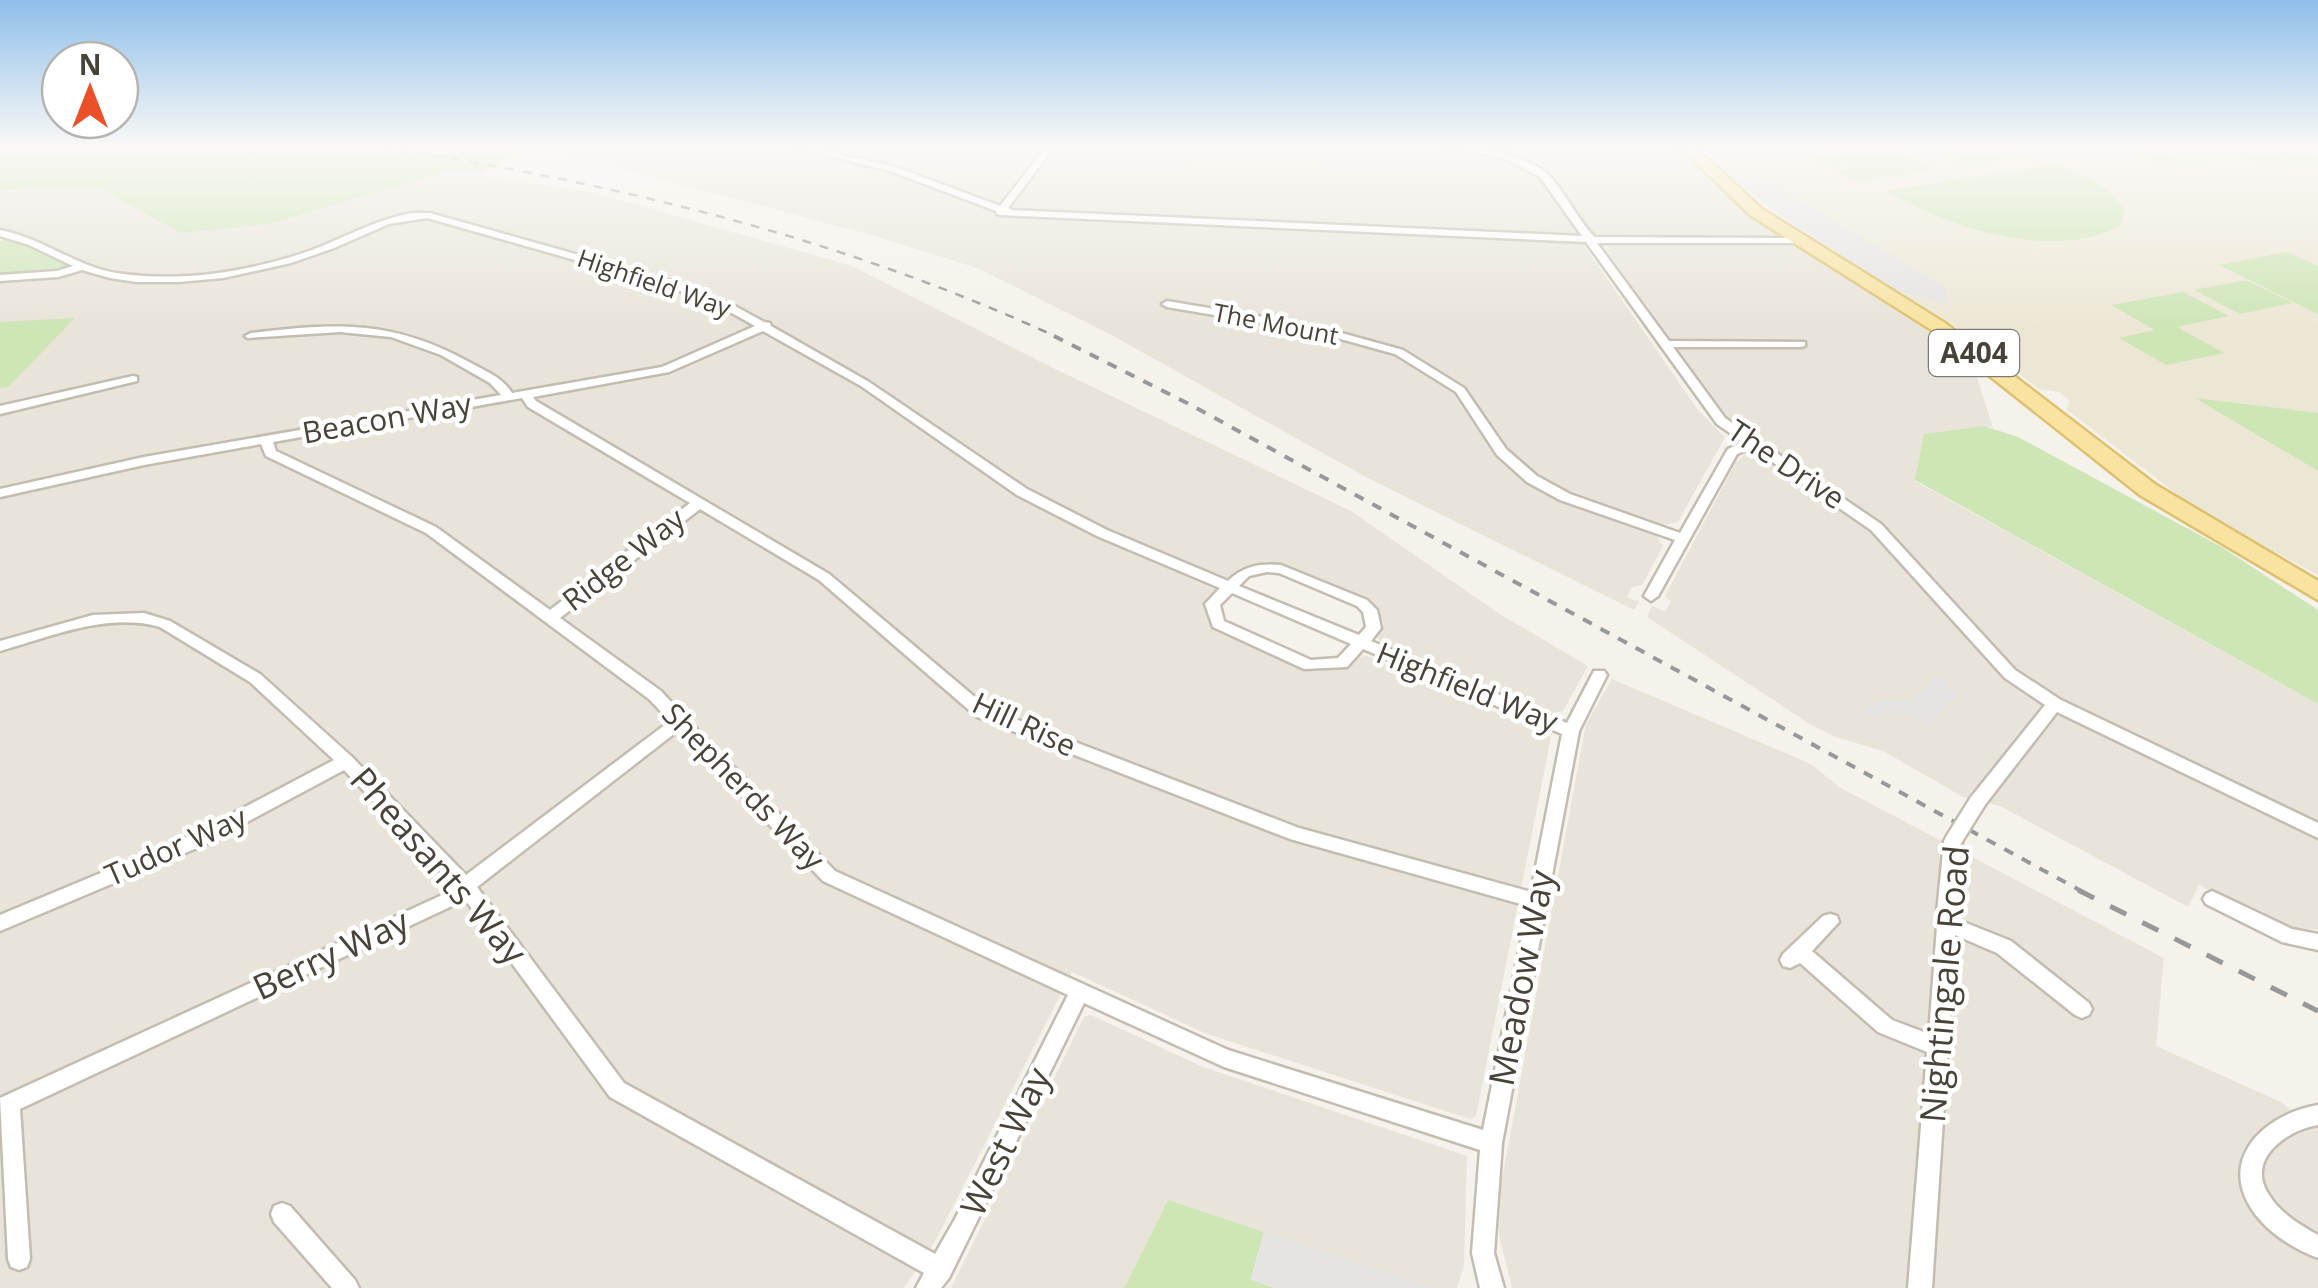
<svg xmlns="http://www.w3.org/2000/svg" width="2318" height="1288" viewBox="0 0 2318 1288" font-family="'Open Sans',sans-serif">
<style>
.residential{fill:#e8e4d9}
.education{fill:#ece7d5}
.green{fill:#cee5b6}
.parking{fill:#e6e4e2}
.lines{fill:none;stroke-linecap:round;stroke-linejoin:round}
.street-casing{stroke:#c2bdb0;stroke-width:5}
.primary-casing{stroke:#ddc170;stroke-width:5}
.street{fill:#fff;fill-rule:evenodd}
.primary{fill:#f8e3a0;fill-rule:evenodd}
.rail-far2{stroke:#989898;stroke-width:2.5;stroke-dasharray:9 9;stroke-linecap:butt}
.rail-far1{stroke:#989898;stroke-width:4;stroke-dasharray:10 10;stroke-linecap:butt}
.rail{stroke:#989898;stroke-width:5;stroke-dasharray:18 18;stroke-linecap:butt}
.street-bridge-casing{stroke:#c2bdb0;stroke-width:21;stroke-linecap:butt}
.street-bridge{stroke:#fff;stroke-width:16}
.labels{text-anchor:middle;stroke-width:9;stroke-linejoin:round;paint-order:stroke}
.far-street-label{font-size:25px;fill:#484339;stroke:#fff}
.shield{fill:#fff;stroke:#7f7b74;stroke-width:2.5}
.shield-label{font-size:28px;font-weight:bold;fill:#484339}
.street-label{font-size:30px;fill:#484339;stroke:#fff}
.near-street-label{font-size:35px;fill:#484339;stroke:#fff}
</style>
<rect width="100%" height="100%" fill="#f4f2ea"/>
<g class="residential">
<polygon points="540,147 1678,147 1778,236 1577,235 1698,410 1725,437 1678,522 1664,525 1657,537 1663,546 1642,585 1632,587 1627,597 1639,602 1634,610 1364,476 1106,332 977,268 875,236"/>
<polygon points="448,171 592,192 852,266 1055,369 1351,511 1498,613 1588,666 1563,711 1546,714 1381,644 1377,636 1384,624 1373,602 1279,563 1241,567 1204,604 1211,628 1308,671 1346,669 1359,657 1367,656 1551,737 1476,1116 1470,1119 1207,1034 1072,972 937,1238 904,1288 0,1288 0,190 98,188 181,233 270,224"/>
<polygon points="1613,245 1795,246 1958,350 1975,371 1993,428 1984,426 1915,481 2318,704 2318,930 2286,927 2199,885 2188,907 2000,806 1963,797 1883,751 1836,737 1808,723 1647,617 1652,606 1665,611 1671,602 1665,596 1736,462 1758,443 1724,415 1605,248"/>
<polygon points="1612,679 1811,764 1839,787 2164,958 2156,1046 2281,1102 2312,1127 2318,1126 2318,1288 1512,1288 1499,1235 1501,1185 1586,724"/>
<polygon points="1091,1015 1203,1067 1467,1156 1464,1265 1457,1288 1433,1288 1168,1201 1124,1288 951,1288 1084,1017"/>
</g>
<g class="education">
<polygon points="1216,147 1315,147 1323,182 1186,174 1191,160 1206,161 1210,150"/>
<polygon points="1703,147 2318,147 2318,575 2199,511 2066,409 2070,401 2059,392 2039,389 1969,335 1790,222 1730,176"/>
</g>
<g class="green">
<polygon points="0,147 526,147 483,174 448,171 270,224 181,233 98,188 0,190"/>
<polygon points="1882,147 1897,147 1935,170 1854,182 1833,171 1848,170 1847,166 1830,169 1810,157"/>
<polygon points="1928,147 2033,147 2036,149 2030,151 2039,153 1967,165"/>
<path d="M2134,147H2318V165L2166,154L2210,164L2204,166C2183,163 2146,166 2134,147Z"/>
<path d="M2058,164L2106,188L2125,209L2120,226C2052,262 1947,227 1886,191Z"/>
<polygon points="15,235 82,267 65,273 0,278 0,242"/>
<polygon points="2287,252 2318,266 2318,314 2219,265"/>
<polygon points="2246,280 2293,303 2240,314 2194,290"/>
<polygon points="2183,292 2229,316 2177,327 2224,353 2166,365 2119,338 2155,330 2111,305"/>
<polygon points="75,318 8,387 0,388 0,322"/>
<polygon points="2195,398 2318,413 2318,471"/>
<polygon points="1984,426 2018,437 2220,546 2318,610 2318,704 1915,480 1924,434"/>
<polygon points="1168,1200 1264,1232 1251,1279 1275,1288 1124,1288"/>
</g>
<g class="parking">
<polygon points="1739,175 1761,177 1938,283 1946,289 1948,305 1896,290 1790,222 1739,184"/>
<polygon points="1936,675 1948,681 1946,688 1958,694 1931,724 1891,709 1879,717 1864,709 1881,700 1915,700"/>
<polygon points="1264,1232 1433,1288 1275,1288 1251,1280"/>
</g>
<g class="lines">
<g class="street-casing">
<g id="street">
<path d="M794,147H809L896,167L1000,206L1046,147H1054L1008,208L1012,210L1582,236L1540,177L1508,160L1445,147C1475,146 1522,153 1546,173C1563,187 1577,220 1595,237L1800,238L1802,240L1797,243H1597L1669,341L1805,342V346L1801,347H1673L1725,418L1881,524L2015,670L2061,700L2318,823V838L2057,712L1984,806L1978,808L1972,806L1970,801L1972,796L2045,705L2005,678L1871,530L1752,448L1737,454L1658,596L1651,601L1644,596L1675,540L1560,500L1527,482L1497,455L1456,392L1395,354L1315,332L1167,307L1162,304L1167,301L1316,326L1403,350L1464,388L1506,449L1537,476L1570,494L1680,533L1728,449L1743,442L1717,424L1586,242L1000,215L997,214L996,211L890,171Z"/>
<path d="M413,213H430L678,283L731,304L764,322L770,323L771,326L869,382L1027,489L1107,530L1228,581C1243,566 1260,563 1281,565L1367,600L1377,610L1381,628L1371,641L1567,723L1594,671H1604L1607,675L1579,731L1502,1143L1494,1253L1504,1288H1480L1472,1253L1480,1150L1224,1067L1084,1003L949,1278L941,1288H916L924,1273L610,1097L464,898L452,906L20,1109L30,1259L27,1267L19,1270L11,1267L8,1259L0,1098L440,896L453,885L344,770L204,845L0,931V915L192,835L334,760L250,682L160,627C107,612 50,637 0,651V641L93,615L144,613L170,621L260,674L352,757L466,875L670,721L649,699L426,533L266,456L261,444L144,465L0,497V489L144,457L501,395L490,383L441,355L391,337L340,332L247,338L245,336L251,333C335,323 392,319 469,362C485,371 502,377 512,393L662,367L755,326L723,308L670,287L427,218L389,224L334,248L291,263L223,278L178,282H137L110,278L82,270L58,277L0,281V275L57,271L73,266L29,245L0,236V230C44,238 78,269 123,274C185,282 253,271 312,250C346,237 377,219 413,213ZM763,331L861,386L1017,495L1097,536L1220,588L1205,604L1213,627L1304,669L1347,667L1363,649L1562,734L1531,892L1299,828L989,709L829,574L536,401L533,397L669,372ZM522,398L528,407L690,503L550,610L436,527L276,451L273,442ZM700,509L819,580L977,717L1290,839L1528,906L1483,1130L1228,1050L835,871L689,721L688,716L683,715L661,691L560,618ZM1267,572L1279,573L1357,606L1363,612L1366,627L1359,635L1239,586L1249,576ZM1232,593L1351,644L1338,658L1311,660L1224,621L1220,605ZM679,730L823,881L1068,995L955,1219L935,1254L624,1083L477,887Z"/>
<polygon points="133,376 137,377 137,381 0,414 0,406"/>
<polygon points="1953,834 1959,836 1962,841 1956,919 2011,941 2089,1003 2092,1009 2089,1015 2082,1018 2075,1015 1997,953 1955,935 1932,1288 1908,1288 1927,1052 1878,1032 1800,963 1790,968 1783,966 1780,960 1783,954 1823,916 1830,914 1837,916 1839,922 1812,951 1892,1020 1929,1034 1937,926 1936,923 1944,841 1947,836"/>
<polygon points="2212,891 2292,929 2318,934 2318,950 2282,942 2206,904 2203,899 2206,894"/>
<path d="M2318,1105V1125C2287,1130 2245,1159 2269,1195C2280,1213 2300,1225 2318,1235V1258C2297,1250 2275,1237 2260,1220C2212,1165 2260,1115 2318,1105Z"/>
<polygon points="282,1203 290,1206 355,1280 359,1288 332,1288 274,1222 271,1214 274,1206"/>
</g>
</g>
<g class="primary-casing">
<polygon id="primary" points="1680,147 1695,147 1762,209 1945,323 2156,485 2318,581 2318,600 2140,495 1933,331 1750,215"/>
</g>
<use href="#street" class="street"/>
<use href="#primary" class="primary"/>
<path class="rail-far2" d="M381,147C616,183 843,238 1059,338"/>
<polyline class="rail-far1" points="1054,336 1189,404 2083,892"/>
<polyline class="rail" points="2078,890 2318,1011"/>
<g class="street-bridge-casing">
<polyline id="street-bridge" points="1953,841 1978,801"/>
</g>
<use href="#street-bridge" class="street-bridge"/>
</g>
<linearGradient id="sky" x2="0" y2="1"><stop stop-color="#8fbfea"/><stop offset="0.45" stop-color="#faf9f6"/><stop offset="1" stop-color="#faf9f6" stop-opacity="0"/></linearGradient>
<rect width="2318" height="327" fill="url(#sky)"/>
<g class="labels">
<g class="far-street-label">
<text transform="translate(654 283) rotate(19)" y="9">Highfield Way</text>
<text transform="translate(1276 324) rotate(11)" y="9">The Mount</text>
</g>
<rect class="shield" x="1929" y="330" width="90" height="46" rx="8"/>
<g class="shield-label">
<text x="1974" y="363">A404</text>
</g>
<g class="street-label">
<text transform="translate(387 419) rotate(-10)" y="10">Beacon Way</text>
<text transform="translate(1786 465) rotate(34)" y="10">The Drive</text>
<text transform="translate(624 560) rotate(-38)" y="10">Ridge Way</text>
<text transform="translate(1467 688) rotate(22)" y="10">Highfield Way</text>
<text transform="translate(1024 725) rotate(25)" y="10">Hill Rise</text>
<text transform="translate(743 787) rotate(46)" y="10">Shepherds Way</text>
<text transform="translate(176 847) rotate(-24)" y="10">Tudor Way</text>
</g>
<g class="near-street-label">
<text transform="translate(438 866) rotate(49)" y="12">Pheasants Way</text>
<text transform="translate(331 955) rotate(-25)" y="12">Berry Way</text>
<text transform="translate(1522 978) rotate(-79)" y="12">Meadow Way</text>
<text transform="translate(1945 984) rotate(-85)" y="12">Nightingale Road</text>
<text transform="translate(1006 1142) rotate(-64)" y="12">West Way</text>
</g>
</g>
<g transform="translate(90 90)"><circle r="48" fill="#ffffff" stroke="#b6b4b0" stroke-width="2.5"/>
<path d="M0-8L18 38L0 25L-18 38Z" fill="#ec5029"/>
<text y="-15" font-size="28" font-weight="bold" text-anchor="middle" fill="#484339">N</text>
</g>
</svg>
